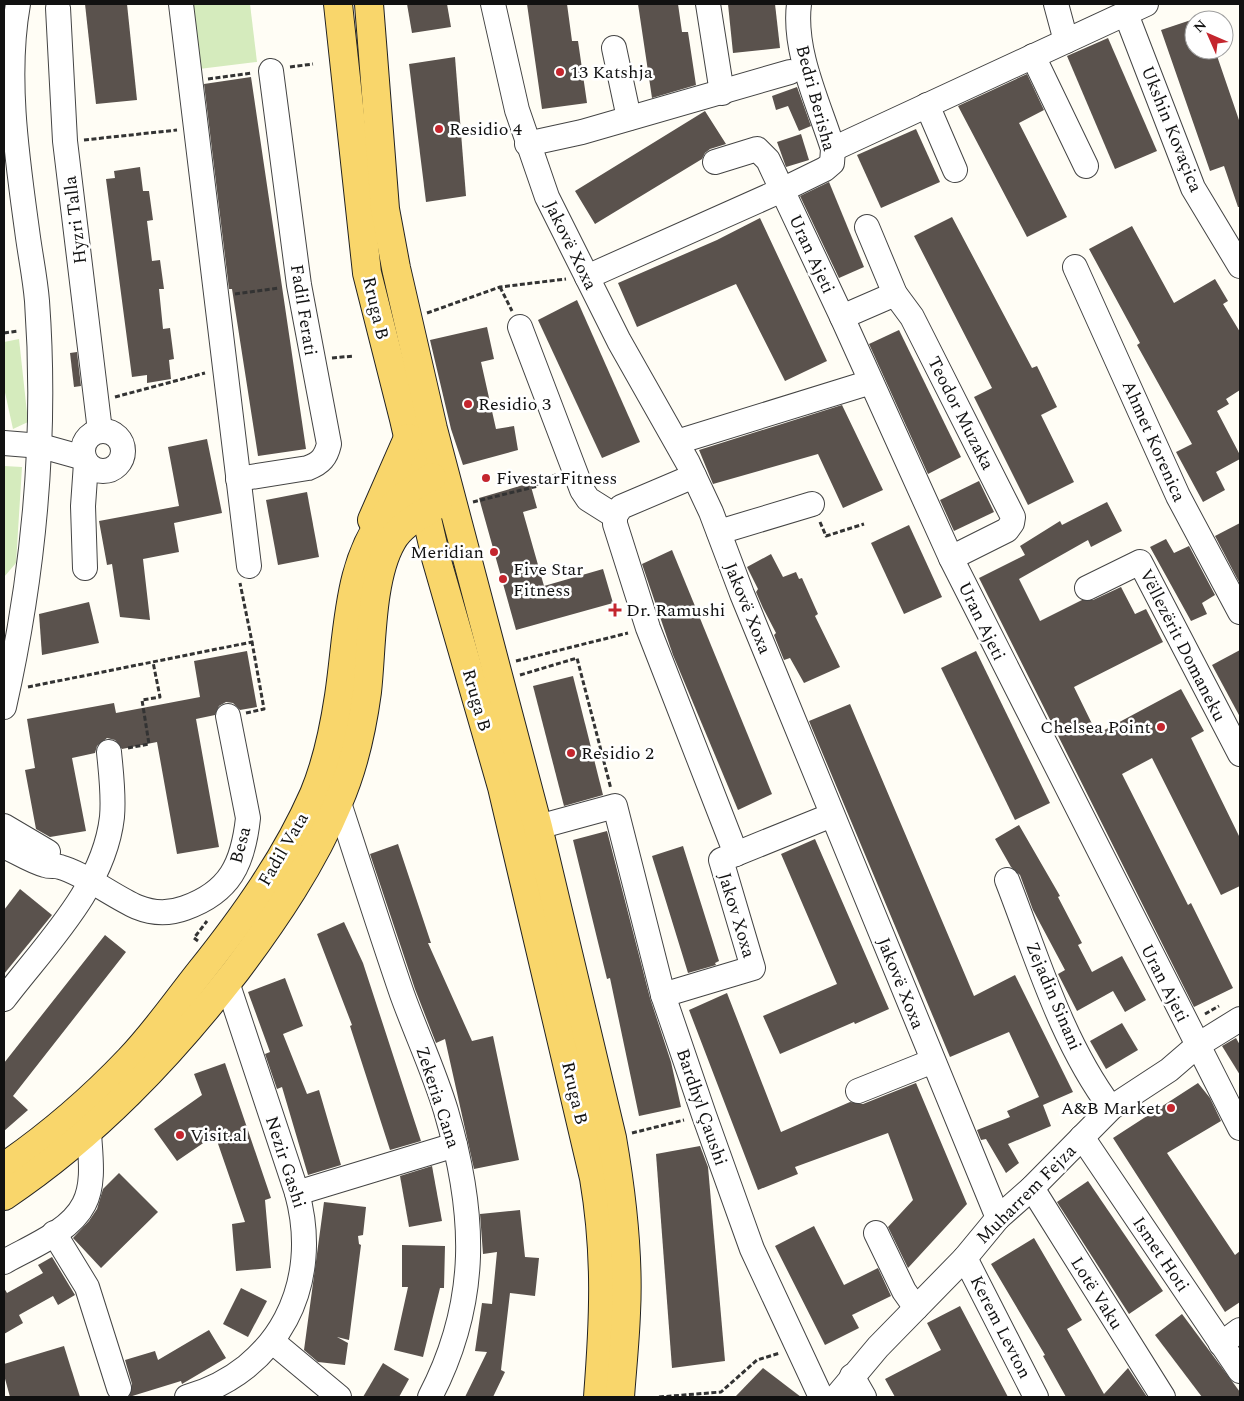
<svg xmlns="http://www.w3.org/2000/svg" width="1244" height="1401" viewBox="0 0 1244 1401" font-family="Spectral,serif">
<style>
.green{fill:#d5ebbd}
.building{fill:#5a524d}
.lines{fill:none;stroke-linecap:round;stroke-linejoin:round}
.minor-casing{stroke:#444;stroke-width:26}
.major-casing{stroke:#222;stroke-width:30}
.path{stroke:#333;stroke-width:3;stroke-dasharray:5 2.5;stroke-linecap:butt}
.minor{stroke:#fff;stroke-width:24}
.major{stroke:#f9d66b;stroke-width:28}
.poi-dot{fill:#c4262e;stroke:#fff;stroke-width:2}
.labels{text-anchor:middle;stroke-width:5;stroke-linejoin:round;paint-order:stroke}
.poi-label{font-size:18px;fill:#111;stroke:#fff;text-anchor:start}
.street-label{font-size:18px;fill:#111;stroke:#fff}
</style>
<rect width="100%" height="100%" fill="#fffdf5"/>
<g class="green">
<polygon points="191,4 250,4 257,62 199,69"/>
<polygon points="19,339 28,422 13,429 4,388 4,342"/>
<polygon points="4,466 22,467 16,563 4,577"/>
</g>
<g class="building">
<polygon points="85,4 127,4 137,100 96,104"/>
<polygon points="407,4 447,4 451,27 412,33"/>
<polygon points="527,4 567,4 572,41 578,41 587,103 542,109"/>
<polygon points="638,4 678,4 682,32 688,32 696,85 652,98"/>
<polygon points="728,4 775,4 780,48 733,53"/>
<polygon points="1194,19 1194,50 1215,50 1240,123 1240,207 1238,207 1224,166 1210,171 1161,30"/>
<polygon points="1108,38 1157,151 1115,169 1067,56"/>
<polygon points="455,57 466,196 426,202 409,64"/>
<polygon points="1027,74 1044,110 1019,123 1067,217 1027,237 958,106"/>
<polygon points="251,77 306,449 258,456 232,289 229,289 204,84"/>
<polygon points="797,87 811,126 799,131 788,106 776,110 772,96"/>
<polygon points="705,111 726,144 710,149 705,153 702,159 595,224 575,191"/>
<polygon points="916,129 940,182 881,208 857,155"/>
<polygon points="801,134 809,160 786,167 777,142"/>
<polygon points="140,167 143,191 149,191 153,220 147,221 152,261 160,260 164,289 159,289 163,329 170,328 174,359 169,360 171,379 147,383 147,375 132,377 106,179 115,178 114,171"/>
<polygon points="829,182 864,267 839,278 800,196"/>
<polygon points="952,217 1032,368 1037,366 1057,407 1041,415 1074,482 1028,505 974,397 992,388 914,236"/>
<polygon points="760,218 827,361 785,381 736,284 637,327 618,283 717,240"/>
<polygon points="1132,226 1174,303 1215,279 1228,301 1223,304 1240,332 1240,390 1226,399 1229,404 1217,411 1240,455 1240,459 1216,472 1225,490 1203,502 1176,452 1192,444 1137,345 1140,343 1089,249"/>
<polygon points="577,300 640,442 602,458 538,320"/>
<polygon points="487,327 494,359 481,362 496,429 514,426 518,450 463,465 451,429 430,340"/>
<polygon points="899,330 961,457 928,474 869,344"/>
<polygon points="77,352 81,386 74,387 70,353"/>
<polygon points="842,405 883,490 843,508 818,454 713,484 699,450"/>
<polygon points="207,439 222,513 174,523 179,552 143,559 150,620 120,617 112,564 107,565 99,521 179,506 168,447"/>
<polygon points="979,481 994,512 954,531 940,500"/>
<polygon points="530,483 537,508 523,512 544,586 603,569 613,603 516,630 479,498"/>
<polygon points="307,492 319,557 278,565 266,500"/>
<polygon points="1107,502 1122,531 1091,547 1088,540 1019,579 1040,621 1082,600 1093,600 1121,587 1135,614 1146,609 1163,642 1074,687 1097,734 1181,689 1204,731 1191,738 1240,838 1240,886 1221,895 1152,758 1122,774 1188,905 1191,903 1233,988 1194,1007 979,578 1025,555 1020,546 1060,521 1062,525"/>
<polygon points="1240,523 1240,581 1239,582 1215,536"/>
<polygon points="909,525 942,597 904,614 871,543"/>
<polygon points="1166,539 1174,553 1189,546 1215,595 1202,603 1207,614 1191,621 1150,547"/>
<polygon points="672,550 772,794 738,810 673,655 642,564"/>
<polygon points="771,554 783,577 796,572 799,579 802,578 818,614 815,616 840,667 804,683 790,658 784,660 774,635 776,633 763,608 756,592 758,589 747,567"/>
<polygon points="89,602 99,643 42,655 39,614"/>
<polygon points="1240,650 1240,717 1212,665"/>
<polygon points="247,651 257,707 240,710 233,703 226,702 219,706 215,715 196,719 219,847 177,854 157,742 122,749 115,740 107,738 97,746 95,753 72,758 86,831 50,837 36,829 25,770 35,768 27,719 114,703 116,713 200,697 194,661"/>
<polygon points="976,651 1050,803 1015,820 941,668"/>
<polygon points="573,676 603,795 564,806 533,686"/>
<polygon points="850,704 974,996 1015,975 1073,1092 1043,1105 1051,1126 1008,1144 1019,1163 1006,1173 986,1139 981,1140 977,1130 1010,1117 1007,1111 1039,1097 1009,1032 950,1057 809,721"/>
<polygon points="1019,825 1060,896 1058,897 1082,943 1078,945 1092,972 1122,956 1146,1000 1125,1012 1113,991 1077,1011 1058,974 1065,970 1033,910 1020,875 1011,867 995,839"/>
<polygon points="607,831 650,998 671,1062 681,1107 639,1116 610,978 607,979 573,840"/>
<polygon points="815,839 889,1009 855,1024 854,1022 780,1054 763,1016 837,984 781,854"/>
<polygon points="398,844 431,943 428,943 472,1041 493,1036 519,1160 474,1169 445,1039 436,1043 415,989 370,854"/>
<polygon points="683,846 719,961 715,963 716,965 688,973 652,856"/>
<polygon points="20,889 52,915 4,974 4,910"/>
<polygon points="344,922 363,963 421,1141 390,1150 350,1026 352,1025 317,934"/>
<polygon points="105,935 126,952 13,1096 28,1110 4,1131 4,1063"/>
<polygon points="285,978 303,1026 283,1034 307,1094 319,1090 341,1165 308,1175 282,1087 277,1089 265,1054 270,1052 248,992"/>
<polygon points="727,993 781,1132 850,1102 863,1104 916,1083 967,1204 908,1268 888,1227 913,1200 888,1133 795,1167 798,1174 758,1190 689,1010"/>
<polygon points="1122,1023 1138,1050 1106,1069 1090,1041"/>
<polygon points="1236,1038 1240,1045 1240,1075 1222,1046"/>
<polygon points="225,1063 271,1198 265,1200 271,1268 236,1271 232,1224 245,1222 215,1135 177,1161 154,1129 202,1095 194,1074"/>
<polygon points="1198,1083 1210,1098 1221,1121 1167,1153 1235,1255 1240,1251 1240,1302 1225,1312 1113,1138"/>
<polygon points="700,1146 708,1167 725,1361 672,1368 656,1154"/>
<polygon points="432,1166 442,1221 409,1227 400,1176"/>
<polygon points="119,1173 158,1212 101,1268 73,1238 89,1221 97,1209 103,1189"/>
<polygon points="1088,1181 1163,1291 1129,1314 1057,1202"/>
<polygon points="324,1202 366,1207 363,1235 358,1236 359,1244 361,1245 349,1340 337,1337 348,1343 345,1365 318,1362 304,1350"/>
<polygon points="520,1210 525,1257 539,1258 535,1296 510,1293 501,1370 505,1372 493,1397 465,1397 487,1352 475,1351 482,1303 492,1304 497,1252 483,1254 480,1214"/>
<polygon points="814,1226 844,1285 878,1268 891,1296 852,1315 859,1328 825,1345 775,1246"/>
<polygon points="1034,1238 1082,1320 1067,1329 1104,1394 1128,1368 1147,1397 1066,1397 1043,1356 1045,1355 991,1264"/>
<polygon points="402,1245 445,1246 444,1288 440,1288 423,1357 394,1350 408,1287 402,1287"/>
<polygon points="52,1257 75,1295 58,1305 53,1296 19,1315 23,1323 4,1334 4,1288 7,1293 43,1273 38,1265"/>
<polygon points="241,1288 267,1301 248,1337 223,1324"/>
<polygon points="960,1306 1008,1397 895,1397 885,1379 941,1350 927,1323"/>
<polygon points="1182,1314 1240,1392 1240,1397 1202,1397 1155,1335"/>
<polygon points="209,1330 226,1358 182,1384 181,1381 129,1397 132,1384 125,1360 155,1351 158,1360"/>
<polygon points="64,1346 80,1397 10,1397 4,1375 4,1364"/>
<polygon points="383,1363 409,1379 399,1397 363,1397"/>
<polygon points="763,1368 801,1397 735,1397"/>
</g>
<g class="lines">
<g class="minor-casing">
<g id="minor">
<polyline points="181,4 249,566"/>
<polyline points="493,4 517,110 547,197 619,341 688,463 711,512 742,594 998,1218"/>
<polyline points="708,4 722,93"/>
<polyline points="1056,4 1066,41"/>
<polyline points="58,8 65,141 100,431"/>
<polyline points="1126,14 1193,188 1240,266"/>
<polyline points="614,48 629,118"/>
<polyline points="1033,56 1086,166"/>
<polyline points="927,105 955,170"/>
<polyline points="527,144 582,132 790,72"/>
<polyline points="833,149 1146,4"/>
<polyline points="715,162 757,149 768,160 842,317 951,558 1240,1128"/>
<polyline points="867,227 895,294 912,317 1013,517 1012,523 1007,530 951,558"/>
<polyline points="1075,267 1178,496 1240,612"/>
<path d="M587,277L782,190L825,169L832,163L833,149C819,104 793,52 799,4"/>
<polyline points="842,317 895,294"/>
<polyline points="520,327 582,490 588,499 615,516"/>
<circle cx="103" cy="451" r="20"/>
<polyline points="677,442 871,382"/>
<polyline points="4,443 41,446 84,458"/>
<polyline points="694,476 621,507 615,516 615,524 648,628 736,854"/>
<path d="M238,479L308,468C321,463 326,457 329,444L299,285L271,71"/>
<polyline points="719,532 812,504"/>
<polyline points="85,568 83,506 86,463"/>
<polyline points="1087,588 1140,562 1240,754"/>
<path d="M4,707C34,573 47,438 37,301C35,277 30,254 27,230C17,157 5,77 18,4"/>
<path d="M339,803C360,867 380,930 402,994C416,1033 434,1071 446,1111C476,1213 480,1301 430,1397"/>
<polyline points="4,826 48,852"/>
<polyline points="538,827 615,806 663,995 704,1115 752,1249 821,1397"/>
<path d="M4,846C17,852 31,861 45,865C50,867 55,865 60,867C83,873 114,897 137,907C154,914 169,914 185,908C230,892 243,864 248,818L228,716"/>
<path d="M1007,880C1037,957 1061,1041 1111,1108"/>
<polyline points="663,995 753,968 721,860 832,815"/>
<path d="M4,999C45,945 104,888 112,817C114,795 111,773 109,752"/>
<polyline points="858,1091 933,1061"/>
<polyline points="1082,1137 1240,1371"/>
<polyline points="1032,1188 1163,1397"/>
<polyline points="297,1193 455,1145"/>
<polyline points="54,1233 87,1287 119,1388"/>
<polyline points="876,1233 904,1291 916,1308"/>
<polyline points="965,1258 1036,1397"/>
<path d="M4,1262C30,1247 70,1232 84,1204C95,1183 90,1154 89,1132"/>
<polyline points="273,1342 339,1397"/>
<polyline points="1221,1344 1240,1330"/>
<polyline points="852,1376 864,1397"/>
<path d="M187,1397C279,1370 322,1284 297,1193L227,982"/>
<polyline points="836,1397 878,1347 965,1258 998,1218 1032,1188 1111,1108 1169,1070 1198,1045 1240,1019"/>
</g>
</g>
<g class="major-casing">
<g id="major">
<path d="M338,4L367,273L404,419L436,558L502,787L594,1178C607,1255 604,1320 598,1397"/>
<path d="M369,4L385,209L396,268L433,429L538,827L612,1138C622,1196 629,1256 626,1313C625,1341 622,1369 620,1397"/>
<polyline points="372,520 408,438"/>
<path d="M4,1167C49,1136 91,1100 129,1060C155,1033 177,1001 200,972C244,917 286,858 314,794C327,763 334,729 339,696C349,631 346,560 391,508C402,496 418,486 432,477"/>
<path d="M4,1196C95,1135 169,1057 236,971C275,919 313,863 338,803C353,769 362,729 367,692C372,648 370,579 392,541C402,523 422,515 438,504"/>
</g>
</g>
<g class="path">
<polyline points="290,67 313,64"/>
<polyline points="208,79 252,73"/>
<polyline points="84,140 177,130"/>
<polyline points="500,287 512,311"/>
<polyline points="235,294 279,288"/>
<polyline points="427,313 500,287 566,279"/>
<polyline points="4,333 18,331"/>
<polyline points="332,358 354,356"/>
<polyline points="115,397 205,373"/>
<polyline points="473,502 538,486 537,479 556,475"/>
<polyline points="820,522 826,536 864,524"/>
<polyline points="516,661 628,633"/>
<polyline points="520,675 577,658 611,789"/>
<polyline points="28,687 252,642 240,583"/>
<polyline points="246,713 264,709 252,642"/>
<polyline points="128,748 149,744 142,700 160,697 153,662"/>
<polyline points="198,941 194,938 207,921"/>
<polyline points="1205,1014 1219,1006"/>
<polyline points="632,1133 684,1120"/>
<polyline points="659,1397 721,1392 757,1360 780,1353"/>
</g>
<use href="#minor" class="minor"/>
<use href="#major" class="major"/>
</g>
<g class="poi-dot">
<circle cx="560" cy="72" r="5"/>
<circle cx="439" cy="129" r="5"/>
<circle cx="468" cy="404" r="5"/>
<circle cx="486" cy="478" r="5"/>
<circle cx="494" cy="552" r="5"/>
<circle cx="503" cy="579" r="5"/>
<path d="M612.5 602.5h5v5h5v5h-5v5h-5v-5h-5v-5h5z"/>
<circle cx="1161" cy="727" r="5"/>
<circle cx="571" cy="753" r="5"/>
<circle cx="1171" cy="1108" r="5"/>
<circle cx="180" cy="1135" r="5"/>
</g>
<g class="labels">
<g class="poi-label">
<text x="570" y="78">13 Katshja</text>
<text x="449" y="135">Residio 4</text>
<text x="478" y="410">Residio 3</text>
<text x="496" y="484">FivestarFitness</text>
<text x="484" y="558" text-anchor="end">Meridian</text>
<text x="513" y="575">Five Star<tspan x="513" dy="21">Fitness</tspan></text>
<text x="626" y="616">Dr. Ramushi</text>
<text x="1151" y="733" text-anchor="end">Chelsea Point</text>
<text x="581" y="759">Residio 2</text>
<text x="1161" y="1114" text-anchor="end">A&amp;B Market</text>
<text x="190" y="1141">Visit.al</text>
</g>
<g class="street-label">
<text transform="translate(816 98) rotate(75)" y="6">Bedri Berisha</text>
<text transform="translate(1172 129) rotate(68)" y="6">Ukshin Kovaçica</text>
<text transform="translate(75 220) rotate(-97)" y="6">Hyzri Talla</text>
<text transform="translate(571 245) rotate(64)" y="6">Jakovë Xoxa</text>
<text transform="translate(812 254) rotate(65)" y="6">Uran Ajeti</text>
<text transform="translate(376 308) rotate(77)" y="6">Rruga B</text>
<text transform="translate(304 310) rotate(81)" y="6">Fadil Ferati</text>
<text transform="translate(961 413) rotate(63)" y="6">Teodor Muzaka</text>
<text transform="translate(1154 441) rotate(66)" y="6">Ahmet Korenica</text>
<text transform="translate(748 608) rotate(68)" y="6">Jakovë Xoxa</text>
<text transform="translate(982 621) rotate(64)" y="6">Uran Ajeti</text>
<text transform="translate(1183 645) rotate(63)" y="6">Vëllezërit Domaneku</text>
<text transform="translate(477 700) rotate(74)" y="6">Rruga B</text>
<text transform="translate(240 845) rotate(-75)" y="6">Besa</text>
<text transform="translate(283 849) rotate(-60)" y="6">Fadil Vata</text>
<text transform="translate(737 915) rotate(73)" y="6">Jakov Xoxa</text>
<text transform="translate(901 983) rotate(68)" y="6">Jakovë Xoxa</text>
<text transform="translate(1165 983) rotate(63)" y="6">Uran Ajeti</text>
<text transform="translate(1054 996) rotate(67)" y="6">Zejadin Sinani</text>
<text transform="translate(575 1093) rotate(77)" y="6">Rruga B</text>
<text transform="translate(438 1097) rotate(72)" y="6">Zekeria Cana</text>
<text transform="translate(702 1107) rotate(71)" y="6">Bardhyl Çaushi</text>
<text transform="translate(286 1162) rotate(72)" y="6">Nezir Gashi</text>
<text transform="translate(1026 1194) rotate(-45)" y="6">Muharrem Fejza</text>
<text transform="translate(1161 1254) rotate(56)" y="6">Ismet Hoti</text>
<text transform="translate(1097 1293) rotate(58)" y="6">Lotë Vaku</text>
<text transform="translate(1001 1327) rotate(63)" y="6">Kerem Levton</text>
</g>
</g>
<rect width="1244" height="1401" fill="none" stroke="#111111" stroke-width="10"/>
<g transform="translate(1209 35) rotate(315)"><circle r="24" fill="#ffffff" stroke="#a0a0a0"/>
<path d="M0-4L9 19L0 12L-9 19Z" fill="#c4262e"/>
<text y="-8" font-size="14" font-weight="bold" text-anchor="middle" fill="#111111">N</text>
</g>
</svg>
